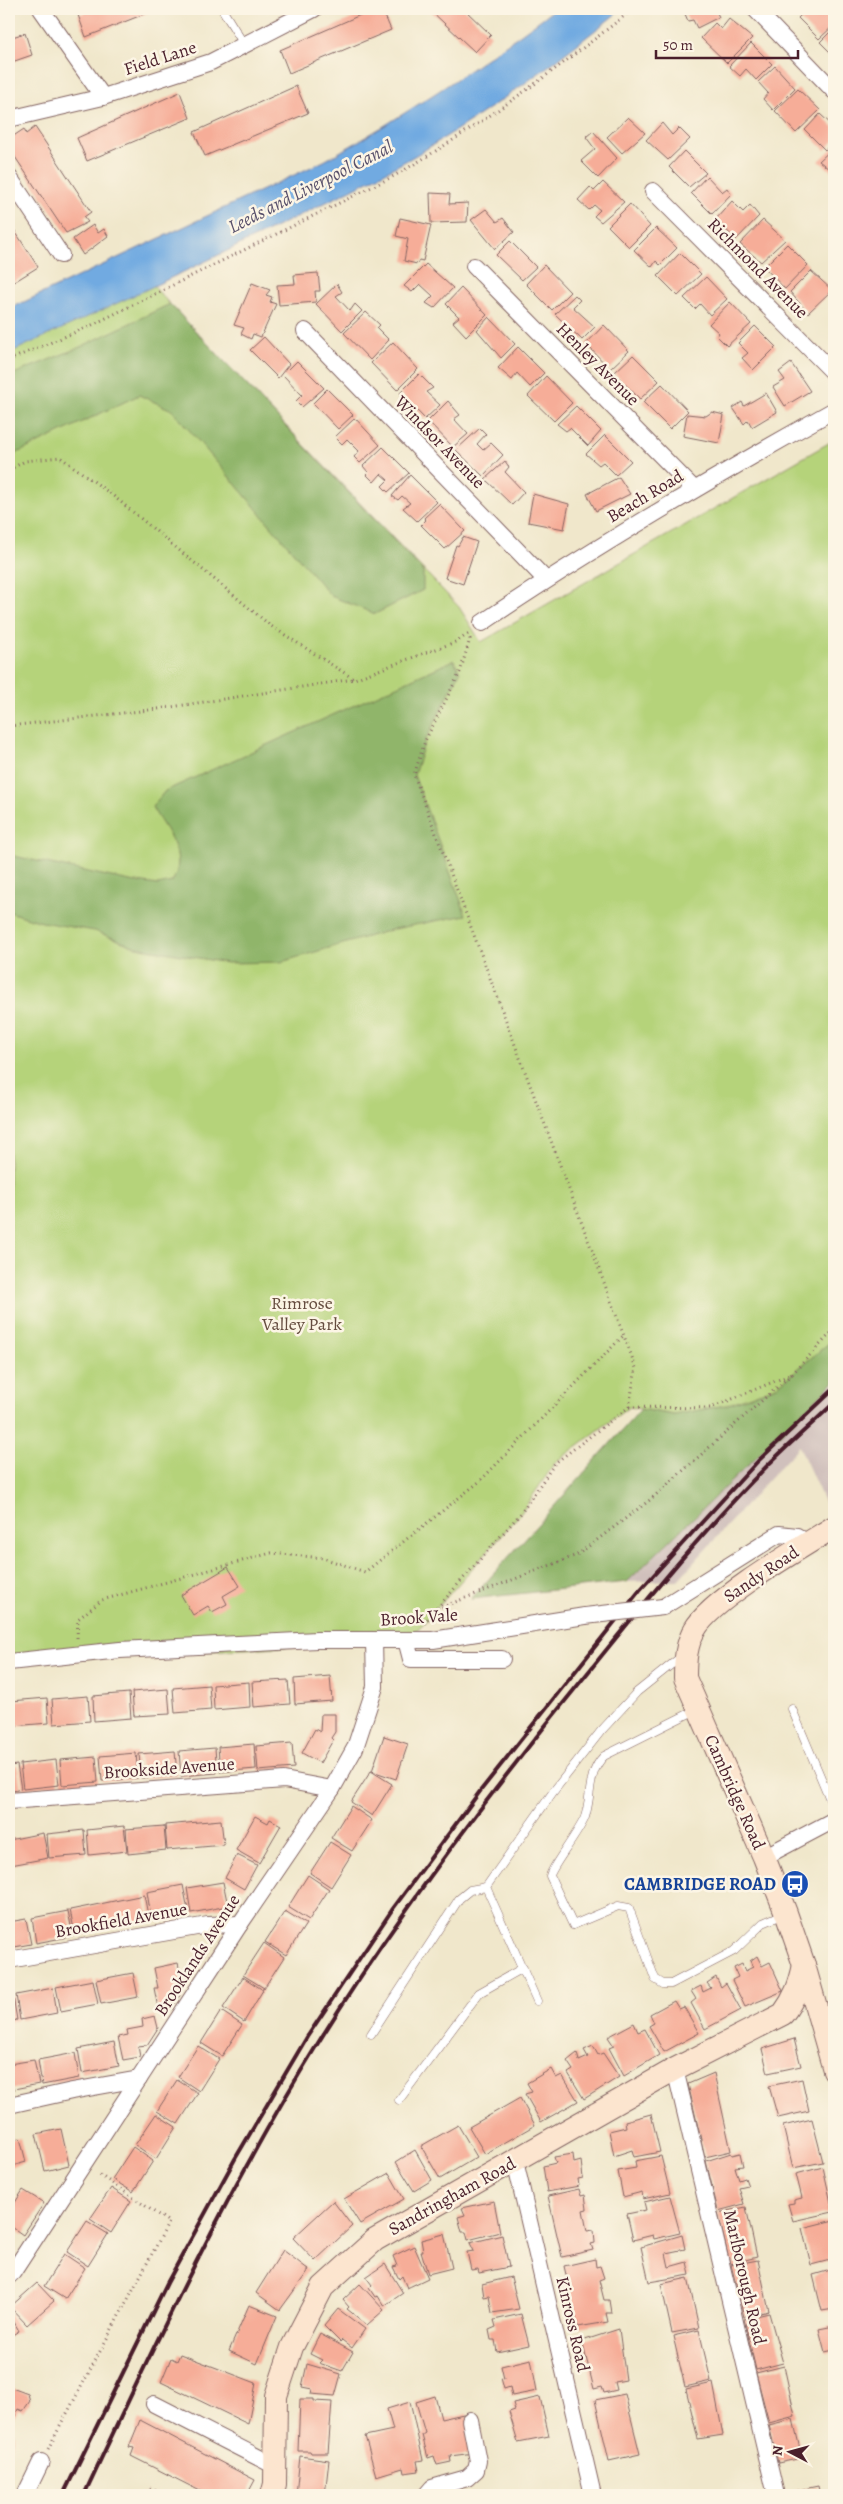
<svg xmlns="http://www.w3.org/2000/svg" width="843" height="2504" viewBox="0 0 843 2504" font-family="Alegreya,serif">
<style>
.industrial{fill:#d0c0bc}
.green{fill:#b5d37a;stroke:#807952}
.forest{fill:#90b56a;stroke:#6d6a4a}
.water{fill:#71aae1;stroke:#5e6486}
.building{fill:#f6ad98}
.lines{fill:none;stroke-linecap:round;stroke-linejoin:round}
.service-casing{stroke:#846563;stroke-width:9}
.minor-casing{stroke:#846563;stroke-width:18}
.secondary-casing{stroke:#846563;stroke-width:24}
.path{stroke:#846563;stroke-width:3;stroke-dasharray:1 4;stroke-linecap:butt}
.service{stroke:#fff;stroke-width:8}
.minor{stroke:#fff;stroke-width:16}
.secondary{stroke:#fce5cf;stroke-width:22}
.rail{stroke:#4a1f2b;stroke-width:4}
.minor-bridge-casing{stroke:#846563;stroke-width:18;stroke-linecap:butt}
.minor-bridge{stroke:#fff;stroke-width:16}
.labels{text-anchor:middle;stroke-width:5;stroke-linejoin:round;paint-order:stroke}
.street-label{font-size:18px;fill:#4a1f2b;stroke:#fcf5e5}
.park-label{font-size:18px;fill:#654c3f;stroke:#fcf5e5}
.transit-label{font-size:18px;font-weight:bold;fill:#164399;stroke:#fcf5e5;text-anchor:end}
.water-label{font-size:19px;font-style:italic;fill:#58506b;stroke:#fcf5e5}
</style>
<rect width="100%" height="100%" fill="#fcf5e5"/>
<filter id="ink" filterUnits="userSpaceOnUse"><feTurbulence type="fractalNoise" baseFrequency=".02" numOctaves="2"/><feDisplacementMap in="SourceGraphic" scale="10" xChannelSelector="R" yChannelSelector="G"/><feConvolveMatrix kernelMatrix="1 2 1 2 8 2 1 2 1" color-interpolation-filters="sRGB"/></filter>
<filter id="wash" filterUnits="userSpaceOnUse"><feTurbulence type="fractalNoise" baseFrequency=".0096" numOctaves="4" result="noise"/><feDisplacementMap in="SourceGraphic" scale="20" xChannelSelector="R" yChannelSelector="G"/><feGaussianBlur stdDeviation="1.12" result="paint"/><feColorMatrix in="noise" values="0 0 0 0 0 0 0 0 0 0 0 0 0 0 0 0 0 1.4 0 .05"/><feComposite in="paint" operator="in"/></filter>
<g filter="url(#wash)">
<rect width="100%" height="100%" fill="#f0e7cb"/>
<polygon class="industrial" points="834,1382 834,1501 826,1506 799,1446 678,1580 627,1582"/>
<polygon class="green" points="140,271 175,310 459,607 481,642 834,440 834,1339 776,1387 726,1405 674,1415 629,1407 555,1463 521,1513 422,1625 406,1640 9,1662 9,330"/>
<g class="forest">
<polygon points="170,304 423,571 423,590 375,614 331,596 172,410 139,395 9,457 9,376 78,348"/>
<path d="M454,660L460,672L425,741L414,775L466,915L394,929L281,962L227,963L136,947L95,931L42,922L9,912V855L130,881L158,885L172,882C189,854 165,831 152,807L165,791Z"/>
<polygon points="834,1339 834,1382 627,1582 471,1599 641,1409 674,1415 726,1405 776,1387"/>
</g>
<path class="water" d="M555,9H622C559,60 492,109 423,151C374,180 322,204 272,229C185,272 97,313 9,353V309L324,161C405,116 481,64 555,9Z"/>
<g id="blocks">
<g class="building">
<polygon points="94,9 157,9 86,37 78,15"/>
<polygon points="374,9 382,9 391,30 289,73 280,50"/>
<polygon points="429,9 464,9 491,35 475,52"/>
<polygon points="695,9 715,9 719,17 697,28 693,20 688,21 685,14"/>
<polygon points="807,9 832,9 834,11 834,25 819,39 798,18"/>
<polygon points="729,19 752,38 727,63 701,38 715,23 721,29"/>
<polygon points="834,28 834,56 820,42"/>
<polygon points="25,33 32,55 9,63 9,38"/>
<polygon points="751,43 772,64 756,80 746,69 740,76 729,66"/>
<polygon points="775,66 795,88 773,110 763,99 768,93 758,82"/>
<polygon points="296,86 308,113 205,156 194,132"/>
<polygon points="798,89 820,110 796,133 775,111"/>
<polygon points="180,92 190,118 87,161 77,138"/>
<polygon points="820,114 834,127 834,141 825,150 805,130"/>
<polygon points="628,117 645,133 622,153 607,137"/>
<polygon points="662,123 672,135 679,128 690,139 668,160 646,140"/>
<polygon points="35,127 91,212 84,217 88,222 66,233 9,148 9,139 24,129 26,134"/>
<polygon points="593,131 617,158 598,178 581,161 595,149 586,137"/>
<polygon points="834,147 834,173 819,161"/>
<polygon points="684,151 706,173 689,187 669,167"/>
<polygon points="707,176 722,192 727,188 731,194 712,214 691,193"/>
<polygon points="603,182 624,202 601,222 594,216 600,210 594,205 589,210 578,200 590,187 594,191"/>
<polygon points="430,193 450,194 449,204 468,203 467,222 431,223"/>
<polygon points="732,201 743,212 750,205 759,216 736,240 716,219"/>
<polygon points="630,204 650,226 629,247 608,226"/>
<polygon points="486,209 497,222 503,218 514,232 495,249 471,220"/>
<polygon points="400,218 431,225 423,261 419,260 417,264 404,261 408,239 396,236"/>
<polygon points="763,220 785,240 761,262 740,244"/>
<polygon points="93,225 98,233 104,229 108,236 83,255 73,239"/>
<polygon points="13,228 38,267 14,282 9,277 9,231"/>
<polygon points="656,228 677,248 660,265 656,261 652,267 634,250"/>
<polygon points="510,241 536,267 522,280 496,255"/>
<polygon points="787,244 808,265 785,289 764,267"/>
<polygon points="680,253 701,274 678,296 658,276"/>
<polygon points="426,264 453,288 434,308 426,303 433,296 420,284 412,292 404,286"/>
<polygon points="544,265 570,292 552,310 526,284"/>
<polygon points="811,271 832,290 808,313 790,292"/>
<polygon points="318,273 320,291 315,291 316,302 279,305 277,285 295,284 294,275"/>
<polygon points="706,277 727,299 710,315 700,304 695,309 684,298"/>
<polygon points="252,283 270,290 266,295 272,297 270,302 276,304 261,337 253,334 251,339 241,334 244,328 234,325"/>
<polygon points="337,284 342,292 336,296 350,311 355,304 362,311 342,331 316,304"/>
<polygon points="461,288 487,315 466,336 453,322 459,317 446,304"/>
<polygon points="575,295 580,300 573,307 595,327 582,340 555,314"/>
<polygon points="730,302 751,324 727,346 717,336 719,333 709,324"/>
<polygon points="366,312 380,325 377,328 389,340 370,360 344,333"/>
<polygon points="489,317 515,344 501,358 477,330"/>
<polygon points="604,325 629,351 610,369 586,344"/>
<polygon points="755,326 776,347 753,370 742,358 748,353 738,343"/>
<polygon points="264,337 289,364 278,378 250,350"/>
<polygon points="393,342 418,369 397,390 371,363"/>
<polygon points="518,347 544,373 530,387 517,373 512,380 498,368"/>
<polygon points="633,355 659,381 640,399 614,373"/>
<polygon points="297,361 324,388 302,407 296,401 302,395 283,375"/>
<polygon points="791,363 810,391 785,406 773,387 785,380 779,372"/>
<polygon points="419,374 433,388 426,392 440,405 425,419 400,393"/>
<polygon points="546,376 572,403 554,421 528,396"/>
<polygon points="662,384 688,411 670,429 643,402"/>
<polygon points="327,389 353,415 338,429 313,403"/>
<polygon points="766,393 777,412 752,427 748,420 744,424 733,408 742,402 744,406"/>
<polygon points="448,401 460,415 454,419 468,434 453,447 428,421"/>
<polygon points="576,406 601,431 588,446 570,428 566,431 557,424"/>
<polygon points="712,412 724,415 719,443 683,436 687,414 706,416"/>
<polygon points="355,418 380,445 360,463 354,457 359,451 347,439 342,444 335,437"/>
<polygon points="480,428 486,434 477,444 483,450 491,443 503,455 483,476 456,450"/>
<polygon points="605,435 631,461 616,475 603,462 599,465 586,454"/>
<polygon points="383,447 409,473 388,492 382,486 388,480 381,474 374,482 366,474 368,472 363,466"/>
<polygon points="505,461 509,467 505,472 524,492 512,505 485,479"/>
<polygon points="410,475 437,502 417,521 403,508 410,503 402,496 398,500 392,496"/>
<polygon points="619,477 630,494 596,511 587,494"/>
<polygon points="533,494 569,504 564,529 528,522"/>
<polygon points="439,504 465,531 445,549 421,525 426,520 424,518"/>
<polygon points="463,537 477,542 463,584 445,578 456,545 458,546"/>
<polygon points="228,1567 240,1586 223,1596 227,1604 212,1612 208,1606 193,1615 181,1595"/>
<polygon points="330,1676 332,1701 295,1704 294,1679"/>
<polygon points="288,1680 290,1704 254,1707 252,1682"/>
<polygon points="249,1682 250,1707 214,1710 213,1685"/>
<polygon points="209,1685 211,1710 175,1713 173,1688"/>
<polygon points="168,1689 170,1714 134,1716 132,1692"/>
<polygon points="129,1693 131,1718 94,1721 93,1696"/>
<polygon points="88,1696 90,1721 54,1724 52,1699"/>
<polygon points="47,1698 49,1723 13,1726 11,1701"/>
<polygon points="321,1714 335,1714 335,1732 331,1738 333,1740 320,1763 302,1753 315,1729 320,1732"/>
<polygon points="384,1736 408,1744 396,1779 372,1771"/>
<polygon points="292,1743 294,1768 258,1771 256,1746"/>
<polygon points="254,1744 256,1769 220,1772 218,1747"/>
<polygon points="215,1748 217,1773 181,1776 179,1751"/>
<polygon points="175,1751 177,1776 141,1778 139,1754"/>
<polygon points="136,1753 138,1778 102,1781 100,1756"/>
<polygon points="96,1757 98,1782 62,1785 60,1760"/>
<polygon points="56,1760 59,1785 23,1789 20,1764"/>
<polygon points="17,1765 21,1789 9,1792 9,1766"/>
<polygon points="371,1771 392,1784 372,1816 351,1802"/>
<polygon points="351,1806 372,1820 352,1851 331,1838"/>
<polygon points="255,1816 268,1823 270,1819 281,1825 259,1863 236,1850"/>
<polygon points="221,1820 224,1845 167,1850 165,1825"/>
<polygon points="124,1826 127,1851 89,1855 87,1830"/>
<polygon points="164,1826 166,1850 128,1854 126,1829"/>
<polygon points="84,1830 86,1855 49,1858 47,1834"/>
<polygon points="43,1833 48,1858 11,1865 9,1840"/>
<polygon points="330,1842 351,1855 331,1887 310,1873"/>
<polygon points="237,1855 257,1865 244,1889 225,1878"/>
<polygon points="308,1875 329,1889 309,1920 288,1907"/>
<polygon points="223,1882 228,1906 191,1913 187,1888"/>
<polygon points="183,1885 188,1910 151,1917 147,1892"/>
<polygon points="144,1895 149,1920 75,1934 70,1910"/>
<polygon points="68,1911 73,1936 36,1943 32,1918"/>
<polygon points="285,1911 306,1924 286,1955 265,1942"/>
<polygon points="26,1919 31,1944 9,1948 9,1922"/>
<polygon points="264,1943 284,1957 264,1988 243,1975"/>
<polygon points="757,1956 762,1966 770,1962 783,1991 745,2007 732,1980 738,1977 734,1968 742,1964 745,1971 753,1967 750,1961"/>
<polygon points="178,1963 182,1980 179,1981 180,1995 174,2005 158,2008 154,1988 158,1988 154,1968"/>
<polygon points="133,1973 138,1997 101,2004 96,1980"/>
<polygon points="243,1977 263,1990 244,2022 223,2008"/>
<polygon points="716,1977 721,1987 726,1983 741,2010 705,2029 691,2003 696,1999 691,1991 701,1986 703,1992 711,1988 707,1983"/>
<polygon points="93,1980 98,2004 61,2011 56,1987"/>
<polygon points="53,1988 57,2013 20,2020 16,1995"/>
<polygon points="13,1996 17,2020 9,2022 9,1997"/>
<polygon points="674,2001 679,2009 684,2007 699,2033 664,2052 649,2026 654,2023 650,2014"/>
<polygon points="221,2011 242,2025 222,2056 201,2043"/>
<polygon points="155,2016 158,2028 147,2045 138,2046 140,2057 123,2060 118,2037 128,2035 127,2030 143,2027 142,2019"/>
<polygon points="634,2023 638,2032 645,2029 659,2055 624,2076 609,2048 614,2046 608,2037"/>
<polygon points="794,2039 801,2066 768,2073 762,2049"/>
<polygon points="114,2042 119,2066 82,2073 78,2049"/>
<polygon points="198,2046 219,2059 199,2091 178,2077"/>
<polygon points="593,2046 598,2055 603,2053 619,2077 584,2099 568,2073 573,2070 567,2061 577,2053 579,2061 588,2057 584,2050"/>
<polygon points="75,2053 79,2078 42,2085 38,2060"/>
<polygon points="34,2060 39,2084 9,2090 9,2064"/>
<polygon points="551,2069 556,2078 562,2075 578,2101 541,2122 525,2094 532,2092 527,2083"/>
<polygon points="714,2073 731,2151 705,2157 688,2084"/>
<polygon points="802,2079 809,2111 778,2118 769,2086"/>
<polygon points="177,2080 198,2093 178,2124 157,2111"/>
<polygon points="520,2098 535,2125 485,2154 469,2127"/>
<polygon points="156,2114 176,2127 156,2159 135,2145"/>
<polygon points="651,2114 660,2152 634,2157 632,2150 614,2156 609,2131 626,2127 625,2121"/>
<polygon points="812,2119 823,2162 793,2168 783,2126"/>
<polygon points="458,2125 477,2157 440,2179 421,2146"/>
<polygon points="61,2129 69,2165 45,2171 36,2134"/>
<polygon points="20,2138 26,2162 9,2167 9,2141"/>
<polygon points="133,2147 153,2161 133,2192 112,2179"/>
<polygon points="415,2150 432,2180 414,2191 396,2162"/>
<polygon points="731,2153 732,2155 740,2153 743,2166 735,2167 739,2180 745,2178 748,2186 739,2188 744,2204 718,2211 706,2161"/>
<polygon points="573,2154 574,2163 581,2161 583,2178 578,2179 579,2186 547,2192 543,2166 556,2163 554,2157"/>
<polygon points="661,2156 670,2193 643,2199 642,2192 623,2197 618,2171 636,2168 635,2161"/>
<polygon points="823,2167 833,2212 793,2221 788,2204 794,2203 794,2200 802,2198 796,2174"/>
<polygon points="389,2173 404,2199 360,2224 344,2199"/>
<polygon points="111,2188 131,2201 111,2233 90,2219"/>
<polygon points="579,2189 581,2196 585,2195 587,2209 583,2210 587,2231 594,2230 595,2243 591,2244 593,2250 562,2257 548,2196"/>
<polygon points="23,2190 44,2203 23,2235 9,2225 9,2212"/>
<polygon points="670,2196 680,2233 654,2239 653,2235 633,2240 627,2214 646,2210 644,2202"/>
<polygon points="333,2201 352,2226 315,2261 293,2238"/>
<polygon points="494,2201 500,2232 468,2240 466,2232 462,2232 458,2217 465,2215 462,2208"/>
<polygon points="746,2207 757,2257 730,2264 718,2213"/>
<polygon points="834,2220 834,2259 811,2265 802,2228"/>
<polygon points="87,2221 108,2234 88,2266 67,2252"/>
<polygon points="444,2234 452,2268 428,2274 421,2251 423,2251 421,2240"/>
<polygon points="502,2235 509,2267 479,2273 478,2269 471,2270 467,2252 474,2251 470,2243"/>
<polygon points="682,2235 685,2249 666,2253 669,2267 687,2262 690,2275 649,2282 641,2247"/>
<polygon points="414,2246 428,2278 407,2288 402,2276 399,2279 393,2267 397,2266 393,2256"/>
<polygon points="283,2250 309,2270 280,2310 256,2293"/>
<polygon points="64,2254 85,2268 65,2299 44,2286"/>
<polygon points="595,2259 596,2267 600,2266 604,2278 599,2280 604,2300 609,2300 611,2313 606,2313 608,2322 578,2327 564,2266"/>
<polygon points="758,2260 769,2311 744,2317 731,2265"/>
<polygon points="385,2264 403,2293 384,2306 378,2296 375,2297 369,2288 372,2285 366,2277"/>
<polygon points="834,2269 834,2309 822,2311 813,2275"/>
<polygon points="511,2277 519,2309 492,2313 489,2296 484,2297 482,2284"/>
<polygon points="688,2278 699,2328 672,2333 661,2284"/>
<polygon points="37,2283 54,2301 27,2325 10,2307"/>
<polygon points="360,2284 384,2310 367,2325 347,2309 349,2307 343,2300"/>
<polygon points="249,2305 277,2316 257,2364 229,2351"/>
<polygon points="338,2309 365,2329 352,2348 342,2340 340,2342 324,2326"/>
<polygon points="9,2313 19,2331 9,2337"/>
<polygon points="769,2313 783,2363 756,2370 744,2319"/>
<polygon points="521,2314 529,2345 497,2352 495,2340 491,2340 489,2330 496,2327 494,2320"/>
<polygon points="834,2326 834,2350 825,2352 819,2329"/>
<polygon points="619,2329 626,2380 615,2382 617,2390 604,2393 602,2387 594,2389 582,2341"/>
<polygon points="699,2330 711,2381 685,2387 673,2336"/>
<polygon points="320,2334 353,2352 342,2371 319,2363 322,2360 310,2354"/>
<polygon points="180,2354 256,2383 248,2424 161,2382 171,2358 177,2361"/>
<polygon points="531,2359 537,2391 512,2396 510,2387 504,2389 501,2378 504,2379 501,2366"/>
<polygon points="307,2364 341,2374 335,2396 311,2394 312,2389 302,2387"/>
<polygon points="784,2366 795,2416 769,2423 756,2373"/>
<polygon points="713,2383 723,2435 698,2439 686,2389"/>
<polygon points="9,2387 28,2394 30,2401 23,2411 18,2409 9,2431"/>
<polygon points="625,2394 640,2454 609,2461 595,2400"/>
<polygon points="435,2396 441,2419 468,2413 474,2453 450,2456 451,2462 437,2465 434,2456 428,2458 422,2435 425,2433 416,2402"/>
<polygon points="540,2397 549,2436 518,2442 509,2412 515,2410 513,2403"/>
<polygon points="300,2399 314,2399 314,2401 332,2402 328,2453 311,2453 310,2451 298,2451"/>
<polygon points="410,2402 423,2460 417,2461 419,2471 404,2473 403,2468 376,2476 365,2436 393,2430 387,2409"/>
<polygon points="793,2419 802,2458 778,2463 769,2425"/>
<polygon points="140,2420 255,2480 247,2495 208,2495 131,2456 134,2448 129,2447"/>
<polygon points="9,2432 14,2434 14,2439 12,2447 9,2448"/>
<polygon points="300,2456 329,2460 325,2495 296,2495"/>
<polygon points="818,2486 820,2495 785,2495 785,2493"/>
</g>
</g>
</g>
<g filter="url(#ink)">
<use href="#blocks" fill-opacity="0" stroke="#846563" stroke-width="1"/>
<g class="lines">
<g class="service-casing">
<g id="service">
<polyline points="222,9 245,46"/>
<polyline points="792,1709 834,1809"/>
<path d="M696,1710L604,1756C587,1773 592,1796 585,1817C579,1833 551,1867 550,1876L573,1925L618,1906L629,1908L655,1979L663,1984H671L734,1951L763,1923L784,1914"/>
<polyline points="537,2001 486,1887 553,1792 601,1731 637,1692 682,1656"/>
<polyline points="371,2034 459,1899 470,1890 486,1887"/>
<polyline points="399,2100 479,1993 523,1968"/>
</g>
</g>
<g class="minor-casing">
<g id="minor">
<polyline points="41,9 103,97"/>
<polyline points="755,9 834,91"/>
<polyline points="9,119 103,97 211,62 314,9"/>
<polyline points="9,177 61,255"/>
<polyline points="653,191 834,373"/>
<polyline points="474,266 694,489"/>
<polyline points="305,331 546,580"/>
<path d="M482,623C596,546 714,477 834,410"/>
<polyline points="663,1607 779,1534 797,1536 807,1543"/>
<polyline points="406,1640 411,1659 502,1659"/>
<polyline points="9,1662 120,1650 317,1640 433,1640 585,1616"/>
<polyline points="9,1801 284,1780 332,1789"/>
<polyline points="764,1857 834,1820"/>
<polyline points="9,1960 208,1925 240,1924"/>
<polyline points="675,2069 776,2495"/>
<polyline points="9,2105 72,2091 139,2079"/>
<polyline points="515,2161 593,2495"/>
<polyline points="9,2276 13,2272 240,1924 332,1789 355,1748 375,1687 374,1640"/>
<polyline points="154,2404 275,2466"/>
<polyline points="25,2495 41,2462"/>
<polyline points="426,2495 432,2488 467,2478 476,2470 478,2461 470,2420"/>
</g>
</g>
<g class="secondary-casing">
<g id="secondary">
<path d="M834,1527C802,1547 712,1599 695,1629C686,1644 685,1661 685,1678L764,1857L786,1913L804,1965L834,2070"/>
<path d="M272,2495L275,2484L276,2396L292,2347L323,2287L375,2240L675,2069L783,2014C795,1998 800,1984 804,1965"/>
</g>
</g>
<g class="path">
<path d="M9,360L90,326L394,176C479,127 556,70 633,9"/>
<polyline points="9,470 25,461 60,457 111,494 271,626 354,679"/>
<polyline points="9,726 158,709 354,679 458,641 468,634"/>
<polyline points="629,1407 711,1408 792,1374 834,1330"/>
<polyline points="437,1609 577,1555 650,1500 792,1374"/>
<polyline points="424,1623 521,1513 555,1463 629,1407 636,1368 414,775 425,741 460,672 470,639 468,635"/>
<polyline points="77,1638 78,1619 102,1600 271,1553 323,1558 365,1572 479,1482 624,1335"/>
<polyline points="48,2449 169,2222 97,2173"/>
<polyline points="150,2488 165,2495"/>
</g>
<use href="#service" class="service"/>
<use href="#minor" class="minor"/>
<use href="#secondary" class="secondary"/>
<g class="rail">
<polyline points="63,2495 167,2283 235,2159 307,2037 392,1910 481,1790 640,1590 758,1461 834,1389"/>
<path d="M84,2495C156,2341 228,2188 318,2043C391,1925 474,1814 561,1706C627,1624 692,1542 766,1467C788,1445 812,1424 834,1403"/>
</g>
<g class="minor-bridge-casing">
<polyline id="minor-bridge" points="585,1616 663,1607"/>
</g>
<use href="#minor-bridge" class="minor-bridge"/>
</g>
</g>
<defs>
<g id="bus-disc" transform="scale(1.4375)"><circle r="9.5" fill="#1a4fb4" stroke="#fcf5e5"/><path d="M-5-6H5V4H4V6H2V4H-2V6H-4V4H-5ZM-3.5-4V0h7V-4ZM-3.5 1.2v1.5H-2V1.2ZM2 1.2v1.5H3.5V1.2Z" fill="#fff"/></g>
</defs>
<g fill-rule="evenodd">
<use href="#bus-disc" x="795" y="1884"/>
</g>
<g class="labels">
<g class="street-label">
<text transform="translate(160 58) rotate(-18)" y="6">Field Lane</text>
<text transform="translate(758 268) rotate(45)" y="6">Richmond Avenue</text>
<text transform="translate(598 364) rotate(45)" y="6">Henley Avenue</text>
<text transform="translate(440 442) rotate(46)" y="6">Windsor Avenue</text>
<text transform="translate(645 496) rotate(-31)" y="6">Beach Road</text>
<text transform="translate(761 1574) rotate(-34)" y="6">Sandy Road</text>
<text transform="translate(419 1617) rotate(-4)" y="6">Brook Vale</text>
<text transform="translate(169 1768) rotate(-4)" y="6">Brookside Avenue</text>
<text transform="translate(735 1792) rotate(66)" y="6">Cambridge Road</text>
<text transform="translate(121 1920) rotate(-10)" y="6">Brookfield Avenue</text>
<text transform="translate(197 1955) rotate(-57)" y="6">Brooklands Avenue</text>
<text transform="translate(452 2196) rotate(-29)" y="6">Sandringham Road</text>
<text transform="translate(745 2277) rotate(77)" y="6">Marlborough Road</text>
<text transform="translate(573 2324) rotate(77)" y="6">Kinross Road</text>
</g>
<g class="park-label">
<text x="302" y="1309">Rimrose<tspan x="302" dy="21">Valley Park</tspan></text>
</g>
<g class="transit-label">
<text x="776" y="1890">CAMBRIDGE ROAD</text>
</g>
<g class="water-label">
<text transform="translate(310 186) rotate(-27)" y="7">Leeds and Liverpool Canal</text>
</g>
</g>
<rect width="843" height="2504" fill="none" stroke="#fcf5e5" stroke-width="30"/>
<g transform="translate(790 2452) rotate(276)" stroke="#fcf5e5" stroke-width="4" paint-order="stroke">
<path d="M0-4L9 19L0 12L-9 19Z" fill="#4a1f2b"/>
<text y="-8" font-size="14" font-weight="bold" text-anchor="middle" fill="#4a1f2b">N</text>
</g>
<path d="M656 50v8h142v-8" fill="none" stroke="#4a1f2b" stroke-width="2.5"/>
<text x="663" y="50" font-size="15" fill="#4a1f2b" stroke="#fcf5e5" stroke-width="4" paint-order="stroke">50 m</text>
</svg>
